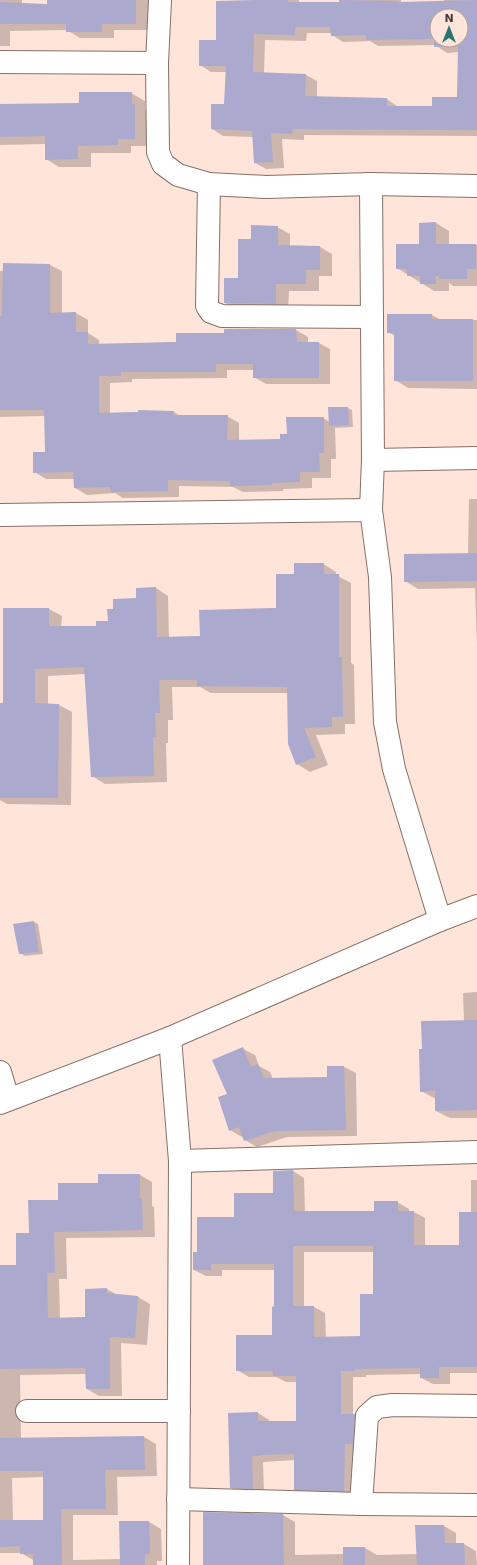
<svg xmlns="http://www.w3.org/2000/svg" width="477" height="1565" viewBox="0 0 477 1565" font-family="'DejaVu Sans',sans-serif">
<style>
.shadow{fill:#0003;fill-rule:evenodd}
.building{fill:#aca9cf;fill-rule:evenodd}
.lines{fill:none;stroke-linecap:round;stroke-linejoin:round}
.minor-casing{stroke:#877067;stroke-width:24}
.minor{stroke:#fff;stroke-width:22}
</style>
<rect width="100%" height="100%" fill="#ffe4d9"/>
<g class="shadow">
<polygon points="0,0 22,0 22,4 48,5 48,0 148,0 148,30 114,30 114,38 80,38 67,30 10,31 10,46 0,46"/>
<path d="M255,0H299V3H340V0H401V3L444,2V0H477V136L304,135V140L282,139L284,168L266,169L255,163L253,137L223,136L212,129L225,105L226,72H211L200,65L217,41ZM437,16H461V40H437ZM307,33H332V35L343,42L370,41L378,46L435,45L447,53L459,52L458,98L433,107H398L387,99L317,98V81L306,75L264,73L265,40L306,41Z"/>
<polygon points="131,93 145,101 145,110 148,112 149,146 131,146 131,153 91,153 91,167 59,167 46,159 46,144 0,145 0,105 80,104"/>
<polygon points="436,223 449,231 449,245 477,245 477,286 453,286 449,283 449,291 434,291 397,268 420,245"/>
<polygon points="277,227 290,234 290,246 320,247 332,254 332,276 319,276 319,291 289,291 288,311 238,310 225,303 239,279 252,240"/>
<polygon points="4,264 50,265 62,271 62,314 76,313 88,320 88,333 99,340 99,345 177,342 225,334 296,330 308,337 308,343 319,343 330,349 330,384 266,384 254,377 254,370 227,370 227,378 132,379 132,382 110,383 110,413 174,412 180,416 227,416 239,423 239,441 281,440 288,435 323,418 330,422 348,408 352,410 353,427 335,428 336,459 331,459 331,478 312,478 312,488 283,489 283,491 243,492 233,487 179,486 179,497 123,498 115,493 87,495 75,488 74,479 46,479 34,472 47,453 45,416 0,417 0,271 4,271"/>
<polygon points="432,315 441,320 477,320 477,389 408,388 395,380 395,336 388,332"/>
<polygon points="469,499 477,499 477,644 475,588 418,589 405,581 468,554"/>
<polygon points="323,564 336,572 336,575 351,583 351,663 354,665 355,724 345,724 345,734 316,735 328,765 310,772 297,764 288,693 211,693 200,687 172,687 173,720 168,720 168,743 166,743 167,782 105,784 92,776 85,674 48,676 48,704 59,705 72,712 71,805 7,804 0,800 0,704 4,704 49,609 62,616 61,627 97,627 109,622 114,610 156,588 168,596 169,638 201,637 277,609 295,575"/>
<polygon points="34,922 38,924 43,954 25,956 20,953"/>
<polygon points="477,992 477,1118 450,1118 436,1111 436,1099 421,1091 423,1050 464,1021 463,993"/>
<polygon points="243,1049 255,1055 259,1066 270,1072 273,1079 328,1078 328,1067 344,1067 356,1073 357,1136 287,1137 257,1147 245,1140 243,1136 242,1137 230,1130 228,1094"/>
<path d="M293,1171L304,1178L305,1212H375L397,1202L409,1209V1212H414L425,1218V1246H460L471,1213V1180H477V1373H450V1384H433L421,1378V1374L366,1375V1377H353V1415L366,1421L356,1497L307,1496L295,1489V1460L263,1462L264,1495L242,1494L230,1487L229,1414L258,1413L269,1420L270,1422H297V1382H286L276,1377H249L237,1370L273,1336L275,1270H222V1276H206L194,1270L198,1253L235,1218L274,1194ZM304,1252H374V1295L361,1337L326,1338L325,1313L314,1307H304Z"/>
<path d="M140,1175L152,1182V1206L154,1207L155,1237L66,1238L67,1279H59L60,1319L86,1318V1290L107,1289L117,1295L138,1297L150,1304L147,1345L121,1343L122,1396H99L87,1389L86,1374L20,1375L21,1438L144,1437L156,1444L157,1476L117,1477L118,1515H73V1560L121,1559L120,1522H149L161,1529L162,1561H157V1565H34L33,1560L21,1553H0V1266H17L30,1234L59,1201L99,1184ZM44,1477V1520L13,1521L12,1478Z"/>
<polygon points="204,1513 283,1515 295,1522 295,1555 344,1554 344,1548 365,1548 377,1555 417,1554 444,1526 456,1533 456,1544 464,1544 476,1551 477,1565 204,1565"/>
</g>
<g class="building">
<polygon points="47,0 136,0 136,24 102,24 102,32 66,32 66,24 0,24 0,2 47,4"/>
<path d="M254,0H288V2H339V0L398,1V2L477,0V130L293,129L292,134L271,133L273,162L254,163L252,131L211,129V104H224L226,66H199V40H216V1ZM437,16H461V40H437ZM295,27H330L331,36L366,35V40L434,39V47L458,46L457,97H432V106H387V98L305,96L306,74L253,72L254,34L295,35Z"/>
<polygon points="79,92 132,92 132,104 135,104 135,139 118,139 118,145 78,146 78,159 45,160 45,136 0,137 0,104 79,103"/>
<polygon points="436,222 436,244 476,244 476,269 467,269 467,279 439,279 439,276 436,276 436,284 420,284 420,276 407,276 407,269 396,269 396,244 419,244 419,223"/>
<polygon points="251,225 278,226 278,245 320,246 320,270 306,270 306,284 276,284 276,304 224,303 224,278 238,278 238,239 251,239"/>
<polygon points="3,263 50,264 50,313 76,312 76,332 88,332 88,344 176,342 176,333 224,333 224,329 296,329 297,342 319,342 319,378 253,378 253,364 216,364 216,372 121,372 121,376 99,376 99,413 138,412 138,410 174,411 174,415 228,415 227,440 280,439 280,434 287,434 286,417 324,417 324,453 319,453 320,472 300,472 300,482 272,483 272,485 230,486 230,481 168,480 168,491 111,492 110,487 74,488 73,472 33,473 33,452 45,452 44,410 0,410 0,316 2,316"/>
<polygon points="387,314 432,314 432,319 473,319 473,381 394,381 394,333 387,333"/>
<polygon points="328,407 348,407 349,425 329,426"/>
<polygon points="477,553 477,581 404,582 404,554"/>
<polygon points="294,563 324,563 324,574 339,574 339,657 342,657 343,717 332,717 332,727 304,728 316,757 296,765 288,744 287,687 197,686 197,680 159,680 160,713 155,713 156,737 153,737 154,776 91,777 84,667 35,669 35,703 59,704 58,798 0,798 0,703 3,703 3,608 49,608 49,626 96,626 96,621 108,621 107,609 113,609 113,599 136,598 136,588 156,587 157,637 200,636 199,610 276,608 276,574 294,574"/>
<polygon points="34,921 39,952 19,954 13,924"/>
<polygon points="477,1020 477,1110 435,1111 435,1091 420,1092 419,1049 422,1049 421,1021"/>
<polygon points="243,1047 251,1067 258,1064 264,1078 327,1077 327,1066 344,1066 346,1130 275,1131 244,1141 239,1127 229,1131 218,1097 227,1094 212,1060"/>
<path d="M293,1170L294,1211H374V1201H398V1211H414V1245H459V1212H477V1367H439V1378H420V1368L355,1369V1371H341V1414H355L353,1444H345L344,1491L294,1490V1454L259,1455V1456H252L253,1489L230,1488L228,1413L258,1412V1421H296V1376H273V1371H236V1335H272V1307L274,1306V1264H211V1270H193V1252H197V1217H234V1193H273V1171ZM293,1246H373V1294H360V1336L314,1337V1306H293Z"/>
<polygon points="98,1174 140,1174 140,1199 142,1199 143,1230 54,1232 55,1273 47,1273 48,1318 85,1317 85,1289 107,1288 107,1293 138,1296 135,1338 110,1337 110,1389 86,1389 85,1368 0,1369 0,1265 16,1265 16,1233 29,1233 28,1200 58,1200 58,1183 98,1183"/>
<polygon points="144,1436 145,1470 105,1470 106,1509 61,1509 62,1565 33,1565 33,1554 20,1554 20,1546 0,1547 0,1520 43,1520 43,1471 0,1471 0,1438"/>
<polygon points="203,1512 283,1514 284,1565 203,1565"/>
<polygon points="119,1521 149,1521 150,1554 145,1554 145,1565 120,1565"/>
<polygon points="415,1525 444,1525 445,1543 464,1543 465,1565 417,1565"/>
<rect x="343" y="1547" width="22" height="18"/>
</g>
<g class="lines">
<g class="minor-casing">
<g id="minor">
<polyline points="160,0 157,63 158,152 163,164 178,175 209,184 266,187 371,184"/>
<polyline points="0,62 157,63"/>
<polyline points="209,184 207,306 211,312 222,316 372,317"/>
<polyline points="373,460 477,458"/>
<polyline points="371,510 373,460 371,184 477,186"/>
<polyline points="0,515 371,510 380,577 385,722 394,769 440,920"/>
<polyline points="170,1038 180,1161 178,1565"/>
<polyline points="0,1072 8,1099"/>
<polyline points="0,1103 170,1038 440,920 477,906"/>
<polyline points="180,1161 477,1152"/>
<polyline points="27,1411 179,1411"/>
<polyline points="178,1499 361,1504 477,1505"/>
<polyline points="361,1504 367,1416 377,1407 393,1405 477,1406"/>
</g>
</g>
<use href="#minor" class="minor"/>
</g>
<g transform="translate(449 28)"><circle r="19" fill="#ffe4d9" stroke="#b49f97"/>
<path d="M0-3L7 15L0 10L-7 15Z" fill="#2a7471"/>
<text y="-6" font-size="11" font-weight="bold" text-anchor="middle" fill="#433834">N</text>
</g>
</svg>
